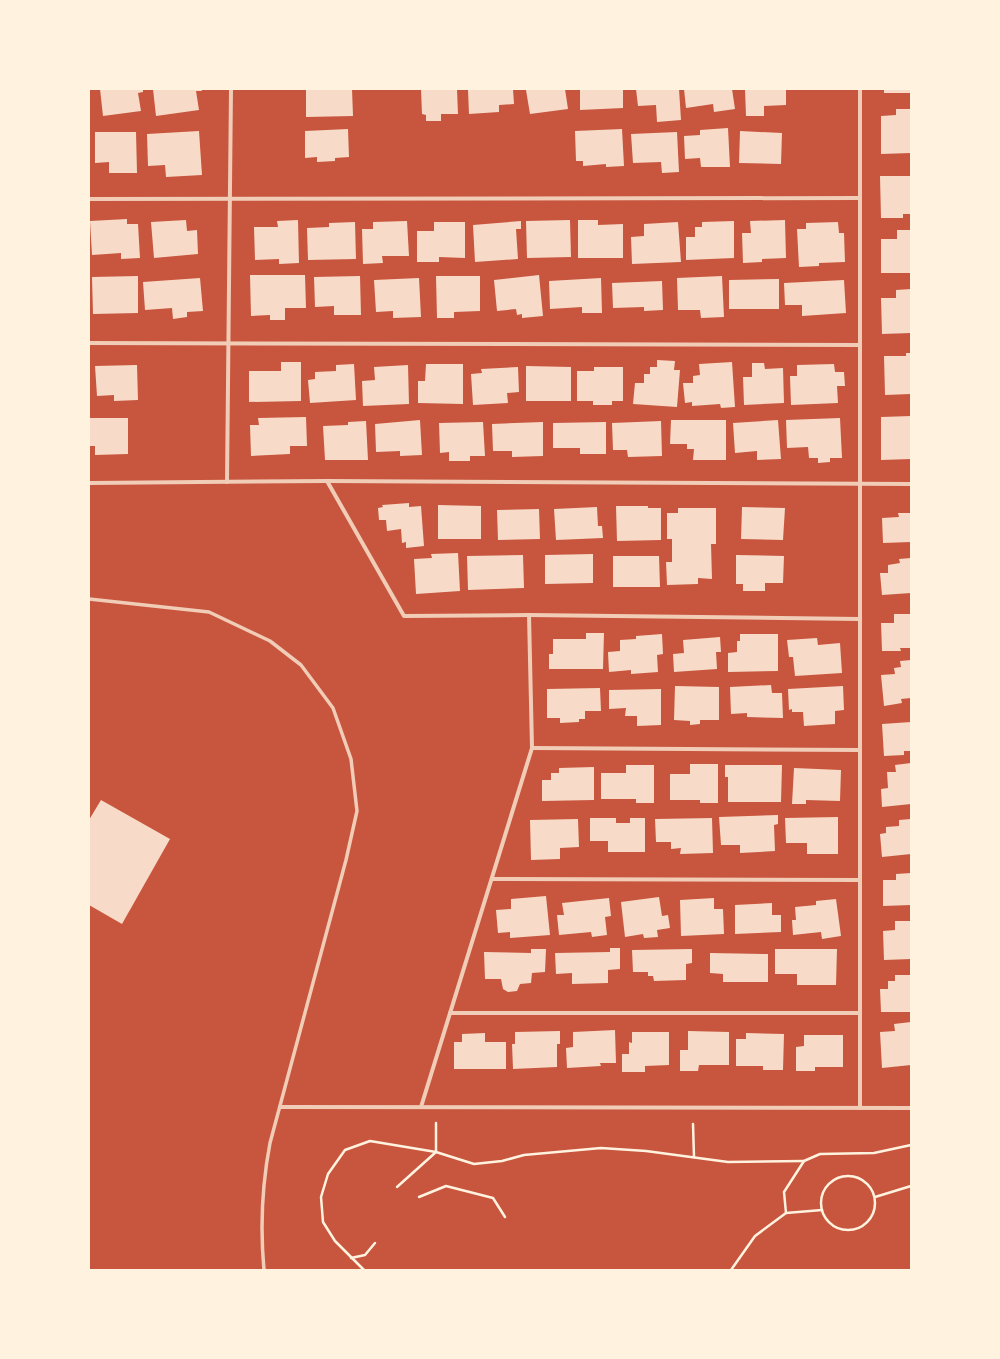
<svg xmlns="http://www.w3.org/2000/svg" width="1000" height="1359" viewBox="0 0 1000 1359" font-family="'Asap Condensed',sans-serif">
<style>
.building{fill:#f7dbc8}
.lines{fill:none;stroke-linecap:round;stroke-linejoin:round}
.path{stroke:#fff3e0;stroke-width:2.5}
.pedestrian{stroke:#f1ccb7;stroke-width:3.5}
.minor{stroke:#f1ccb7;stroke-width:4}
</style>
<rect width="100%" height="100%" fill="#c8553d"/>
<g class="building">
<polygon points="100,89 143,89 143,92 138,93 141,111 103,116"/>
<polygon points="153,89 201,89 202,91 196,91 199,110 156,116"/>
<polygon points="306,89 352,89 353,116 306,117"/>
<polygon points="421,89 457,89 458,114 441,114 441,121 426,121 426,115 422,114"/>
<polygon points="513,89 514,104 499,105 499,112 469,114 468,90"/>
<polygon points="534,89 565,89 568,109 530,114 526,90"/>
<polygon points="584,89 623,89 623,108 580,110 580,90"/>
<polygon points="636,89 679,89 681,120 657,122 656,105 638,106"/>
<polygon points="684,89 732,89 735,109 714,112 713,104 686,108"/>
<polygon points="745,89 786,89 786,105 764,106 764,116 746,116"/>
<rect x="884" y="89" width="27" height="4"/>
<polygon points="896,109 911,109 911,153 881,154 881,116 896,115"/>
<polygon points="728,128 730,167 701,167 700,158 685,159 684,136 700,135 700,130"/>
<polygon points="348,129 349,157 335,158 335,161 317,162 317,157 305,158 305,131"/>
<polygon points="622,129 624,166 606,167 606,164 583,166 583,161 576,161 575,131"/>
<polygon points="199,131 202,175 166,177 165,165 148,166 147,134"/>
<polygon points="740,131 782,133 781,164 739,163"/>
<polygon points="95,132 136,132 137,173 109,173 109,162 95,163"/>
<polygon points="677,132 679,172 662,173 661,162 633,163 631,134"/>
<polygon points="880,176 911,176 911,214 903,214 903,218 881,218"/>
<polygon points="127,219 127,224 138,224 140,258 121,259 121,253 92,255 90,221"/>
<polygon points="186,220 187,231 197,230 198,254 154,258 151,222"/>
<polygon points="298,220 299,263 279,264 279,259 255,260 254,227 278,227 277,221"/>
<polygon points="570,220 571,257 527,258 526,221"/>
<polygon points="578,220 598,220 598,225 623,224 623,258 578,258"/>
<polygon points="785,220 786,258 762,259 762,262 743,263 742,233 751,233 750,221"/>
<polygon points="407,221 409,256 382,256 383,263 363,264 362,229 373,229 373,222"/>
<polygon points="521,221 521,229 516,229 518,259 475,262 473,225"/>
<polygon points="734,221 734,258 686,260 686,237 695,237 695,227 702,227 702,222"/>
<polygon points="355,222 356,259 308,260 307,228 329,227 329,223"/>
<polygon points="434,222 465,222 465,258 439,257 439,262 417,262 417,231 434,231"/>
<polygon points="678,222 681,262 632,264 631,237 644,236 644,224"/>
<polygon points="838,222 839,233 844,233 845,262 819,263 819,266 799,267 797,229 806,229 806,223"/>
<polygon points="897,230 911,230 911,273 881,273 881,239 897,239"/>
<polygon points="250,275 305,275 306,308 285,308 285,320 270,320 270,315 251,316"/>
<polygon points="539,275 543,316 522,318 522,314 517,315 516,309 497,311 494,280"/>
<polygon points="138,276 138,313 93,314 92,277"/>
<polygon points="360,276 361,315 334,315 334,306 315,307 314,277"/>
<polygon points="436,276 480,276 480,311 454,312 454,318 437,318"/>
<polygon points="722,276 724,317 701,318 700,310 678,310 677,278"/>
<polygon points="200,278 203,311 187,312 187,317 173,319 172,308 145,310 143,282"/>
<polygon points="419,278 421,317 393,318 393,311 376,312 374,280"/>
<polygon points="601,278 602,313 582,313 582,307 550,309 549,281"/>
<polygon points="779,279 779,309 729,309 729,280"/>
<polygon points="844,280 846,313 802,316 802,305 785,305 784,283"/>
<polygon points="662,281 663,310 644,311 644,307 613,308 612,283"/>
<polygon points="911,289 911,333 882,334 881,298 896,298 896,290"/>
<polygon points="906,353 911,353 911,394 885,395 884,356 906,356"/>
<polygon points="657,360 675,361 674,370 680,370 677,407 633,404 635,383 644,383 644,374 650,374 650,367 657,367"/>
<polygon points="281,362 301,362 301,401 249,402 249,371 281,371"/>
<polygon points="732,362 735,407 721,408 720,404 692,406 692,402 685,403 683,383 693,383 693,376 700,375 699,364"/>
<polygon points="752,363 764,363 765,369 783,368 784,403 744,405 743,377 752,377"/>
<polygon points="354,364 356,400 310,403 308,380 315,379 315,372 336,371 336,365"/>
<polygon points="426,364 463,364 463,404 418,403 418,381 425,381"/>
<polygon points="834,364 835,372 844,372 845,386 837,386 838,403 791,405 790,376 797,376 797,365"/>
<polygon points="137,365 138,400 114,401 114,395 97,396 95,366"/>
<polygon points="408,365 409,404 363,406 362,381 375,380 374,367"/>
<polygon points="526,366 571,367 571,401 526,401"/>
<polygon points="518,367 519,392 507,393 508,403 473,405 471,374 482,373 481,369"/>
<polygon points="594,367 623,367 623,401 612,401 612,405 593,405 593,401 577,401 577,371 594,371"/>
<polygon points="911,416 911,459 881,460 881,417"/>
<polygon points="306,417 307,446 290,446 290,454 251,456 250,425 259,425 258,418"/>
<polygon points="89,418 128,418 128,454 95,455 95,446 89,446"/>
<polygon points="840,418 842,458 830,458 830,462 818,463 818,458 809,458 808,447 787,448 786,420"/>
<polygon points="420,420 422,455 400,456 400,451 376,452 375,424"/>
<polygon points="671,420 726,420 726,460 693,460 694,449 687,449 687,444 670,444"/>
<polygon points="778,420 781,459 757,460 757,451 735,453 733,423"/>
<polygon points="366,421 368,460 325,460 323,426 348,425 348,422"/>
<polygon points="661,421 662,456 628,457 627,450 613,450 612,423"/>
<polygon points="483,422 485,456 470,456 470,461 449,461 449,452 440,453 439,423"/>
<polygon points="543,422 543,456 512,457 512,451 493,451 492,424"/>
<polygon points="606,422 606,454 580,454 580,448 553,448 553,423"/>
<polygon points="409,503 409,507 421,506 424,546 406,548 406,542 402,543 401,529 387,531 386,520 379,520 378,508 383,507 382,505"/>
<polygon points="438,505 481,506 481,539 438,539"/>
<polygon points="616,506 648,506 648,508 661,508 661,540 617,541"/>
<polygon points="597,507 598,526 602,526 603,538 556,540 554,509"/>
<polygon points="742,507 785,508 783,540 741,539"/>
<polygon points="678,508 716,508 716,544 711,544 712,579 698,578 698,584 667,585 666,562 672,562 672,539 667,539 667,513 678,513"/>
<polygon points="539,509 540,539 498,540 497,510"/>
<polygon points="898,513 911,513 911,542 883,543 882,518 899,517"/>
<polygon points="458,553 460,591 416,594 414,559 432,558 431,554"/>
<polygon points="593,554 593,583 545,584 545,555"/>
<polygon points="523,555 524,588 468,590 467,556"/>
<polygon points="736,555 784,556 783,583 765,583 765,591 743,591 743,584 736,584"/>
<polygon points="613,556 659,556 660,587 613,587"/>
<polygon points="911,558 911,593 882,595 880,573 888,573 888,565 900,563 899,559"/>
<polygon points="894,614 911,614 911,648 900,648 901,651 882,651 881,623 894,623"/>
<polygon points="586,633 604,633 603,669 549,669 549,654 553,654 553,639 586,639"/>
<polygon points="662,634 663,654 657,655 658,672 631,674 631,670 609,672 608,652 620,651 620,640 636,639 636,636"/>
<polygon points="740,634 778,634 778,671 728,672 728,653 737,652 737,641 740,641"/>
<polygon points="720,637 721,652 716,652 717,669 674,672 673,654 684,653 683,640"/>
<polygon points="817,638 818,645 840,643 842,673 795,676 793,657 789,657 787,640"/>
<polygon points="911,660 911,698 901,699 902,703 884,706 881,675 895,674 894,668 901,667 900,661"/>
<polygon points="771,685 772,693 782,693 783,718 747,717 747,713 731,714 730,687"/>
<polygon points="675,686 719,687 719,720 700,720 700,724 690,725 690,721 674,720"/>
<polygon points="843,686 844,710 835,711 835,724 804,726 803,712 792,712 792,709 789,710 788,689"/>
<polygon points="600,688 601,711 585,711 585,719 579,719 579,722 560,723 560,718 547,718 547,689"/>
<polygon points="661,689 661,725 637,726 637,716 625,716 626,708 609,709 609,690"/>
<polygon points="911,722 911,751 904,751 904,755 884,756 882,724"/>
<polygon points="911,763 911,804 882,807 881,789 888,788 887,772 896,772 895,765"/>
<polygon points="690,764 718,764 718,803 700,803 700,800 670,800 670,774 690,774"/>
<polygon points="626,765 654,765 654,803 636,803 636,799 601,799 601,773 626,773"/>
<polygon points="725,765 782,765 781,802 728,802 728,777 725,777"/>
<polygon points="594,767 594,800 542,801 542,780 551,780 551,773 559,773 559,768"/>
<polygon points="794,768 841,770 840,801 806,800 806,804 792,804"/>
<polygon points="101,800 170,839 122,924 89,905 89,820"/>
<polygon points="778,815 778,824 774,825 775,851 740,853 740,845 721,845 719,817"/>
<polygon points="838,817 838,854 807,854 807,843 786,843 785,818"/>
<polygon points="590,818 616,818 616,823 630,823 630,818 645,818 645,852 608,852 608,841 590,841"/>
<polygon points="712,818 713,853 680,854 681,848 671,849 671,842 656,842 655,819"/>
<polygon points="578,819 579,847 560,848 560,859 531,860 530,820"/>
<polygon points="911,819 911,854 882,857 880,834 886,833 886,827 899,826 899,820"/>
<polygon points="911,873 911,905 883,906 883,880 896,880 896,874"/>
<polygon points="546,896 550,935 510,938 510,932 498,933 496,910 511,909 511,899"/>
<polygon points="659,897 662,916 668,915 670,928 657,930 658,937 644,938 643,934 625,937 621,902"/>
<polygon points="609,898 611,916 605,917 607,935 592,937 591,932 559,935 557,915 564,915 562,903"/>
<polygon points="714,898 714,909 723,909 724,934 681,936 680,900"/>
<polygon points="836,899 841,936 822,939 821,932 793,935 792,920 796,920 795,907 816,905 816,901"/>
<polygon points="772,903 772,915 781,915 781,932 735,934 735,905"/>
<polygon points="895,921 911,921 911,959 884,960 883,931 895,930"/>
<polygon points="610,948 620,948 620,969 608,970 608,983 572,984 572,973 556,974 555,953 610,952"/>
<polygon points="531,949 546,949 545,972 532,973 531,983 520,984 517,991 508,992 503,989 501,979 485,979 484,952 531,953"/>
<polygon points="692,949 692,963 686,964 686,980 654,981 653,976 648,976 648,972 633,972 632,950"/>
<polygon points="775,949 837,949 836,985 797,985 797,974 775,974"/>
<polygon points="710,953 768,954 768,982 723,982 723,974 710,973"/>
<polygon points="895,975 911,975 911,1012 881,1012 880,989 888,989 888,981 895,981"/>
<polygon points="911,1022 911,1065 882,1068 880,1032 895,1031 894,1024"/>
<polygon points="615,1030 616,1063 600,1063 601,1066 567,1068 566,1048 573,1047 573,1032"/>
<polygon points="560,1031 560,1044 557,1044 557,1067 513,1069 512,1044 515,1044 515,1032"/>
<polygon points="688,1031 729,1032 729,1065 699,1065 698,1071 680,1071 680,1050 688,1050"/>
<polygon points="632,1032 669,1032 669,1065 645,1066 645,1072 622,1072 622,1054 629,1054 629,1042 632,1043"/>
<polygon points="485,1033 485,1042 506,1042 506,1069 454,1069 454,1042 462,1042 462,1034"/>
<polygon points="746,1033 784,1034 783,1070 763,1070 763,1066 736,1066 736,1039 746,1039"/>
<polygon points="804,1035 843,1035 843,1067 815,1067 815,1071 796,1071 796,1047 804,1046"/>
</g>
<g class="lines">
<g class="path">
<polyline points="693,1124 694,1157"/>
<circle cx="848" cy="1203" r="27"/>
<polyline points="397,1187 436,1152 436,1123"/>
<polyline points="419,1197 446,1186 493,1198 505,1217"/>
<polyline points="875,1197 911,1186"/>
<polyline points="786,1213 822,1210"/>
<polyline points="351,1258 365,1255 375,1243"/>
<polyline points="364,1270 335,1241 323,1222 321,1197 328,1174 345,1150 370,1141 436,1152 474,1164 502,1161 524,1155 601,1148 646,1151 728,1162 804,1161"/>
<polyline points="731,1270 755,1236 786,1213 784,1192 804,1161 820,1154 874,1153 911,1145"/>
</g>
<path class="pedestrian" d="M89,599L209,612L270,641L301,665L333,708L351,759L357,811L346,860L270,1143C262,1185 260,1227 264,1270"/>
<g class="minor">
<polyline points="89,199 860,198"/>
<polyline points="89,343 859,345"/>
<polyline points="327,481 404,616 529,615 859,619"/>
<polyline points="227,482 231,89"/>
<polyline points="89,483 327,481 911,484"/>
<polyline points="532,748 860,750"/>
<polyline points="492,879 860,880"/>
<polyline points="450,1013 860,1013"/>
<polyline points="280,1107 911,1108"/>
<polyline points="421,1107 532,748 529,615"/>
<polyline points="860,1108 860,89"/>
</g>
</g>
<rect width="1000" height="1359" fill="none" stroke="#fff3e0" stroke-width="180"/>
</svg>
